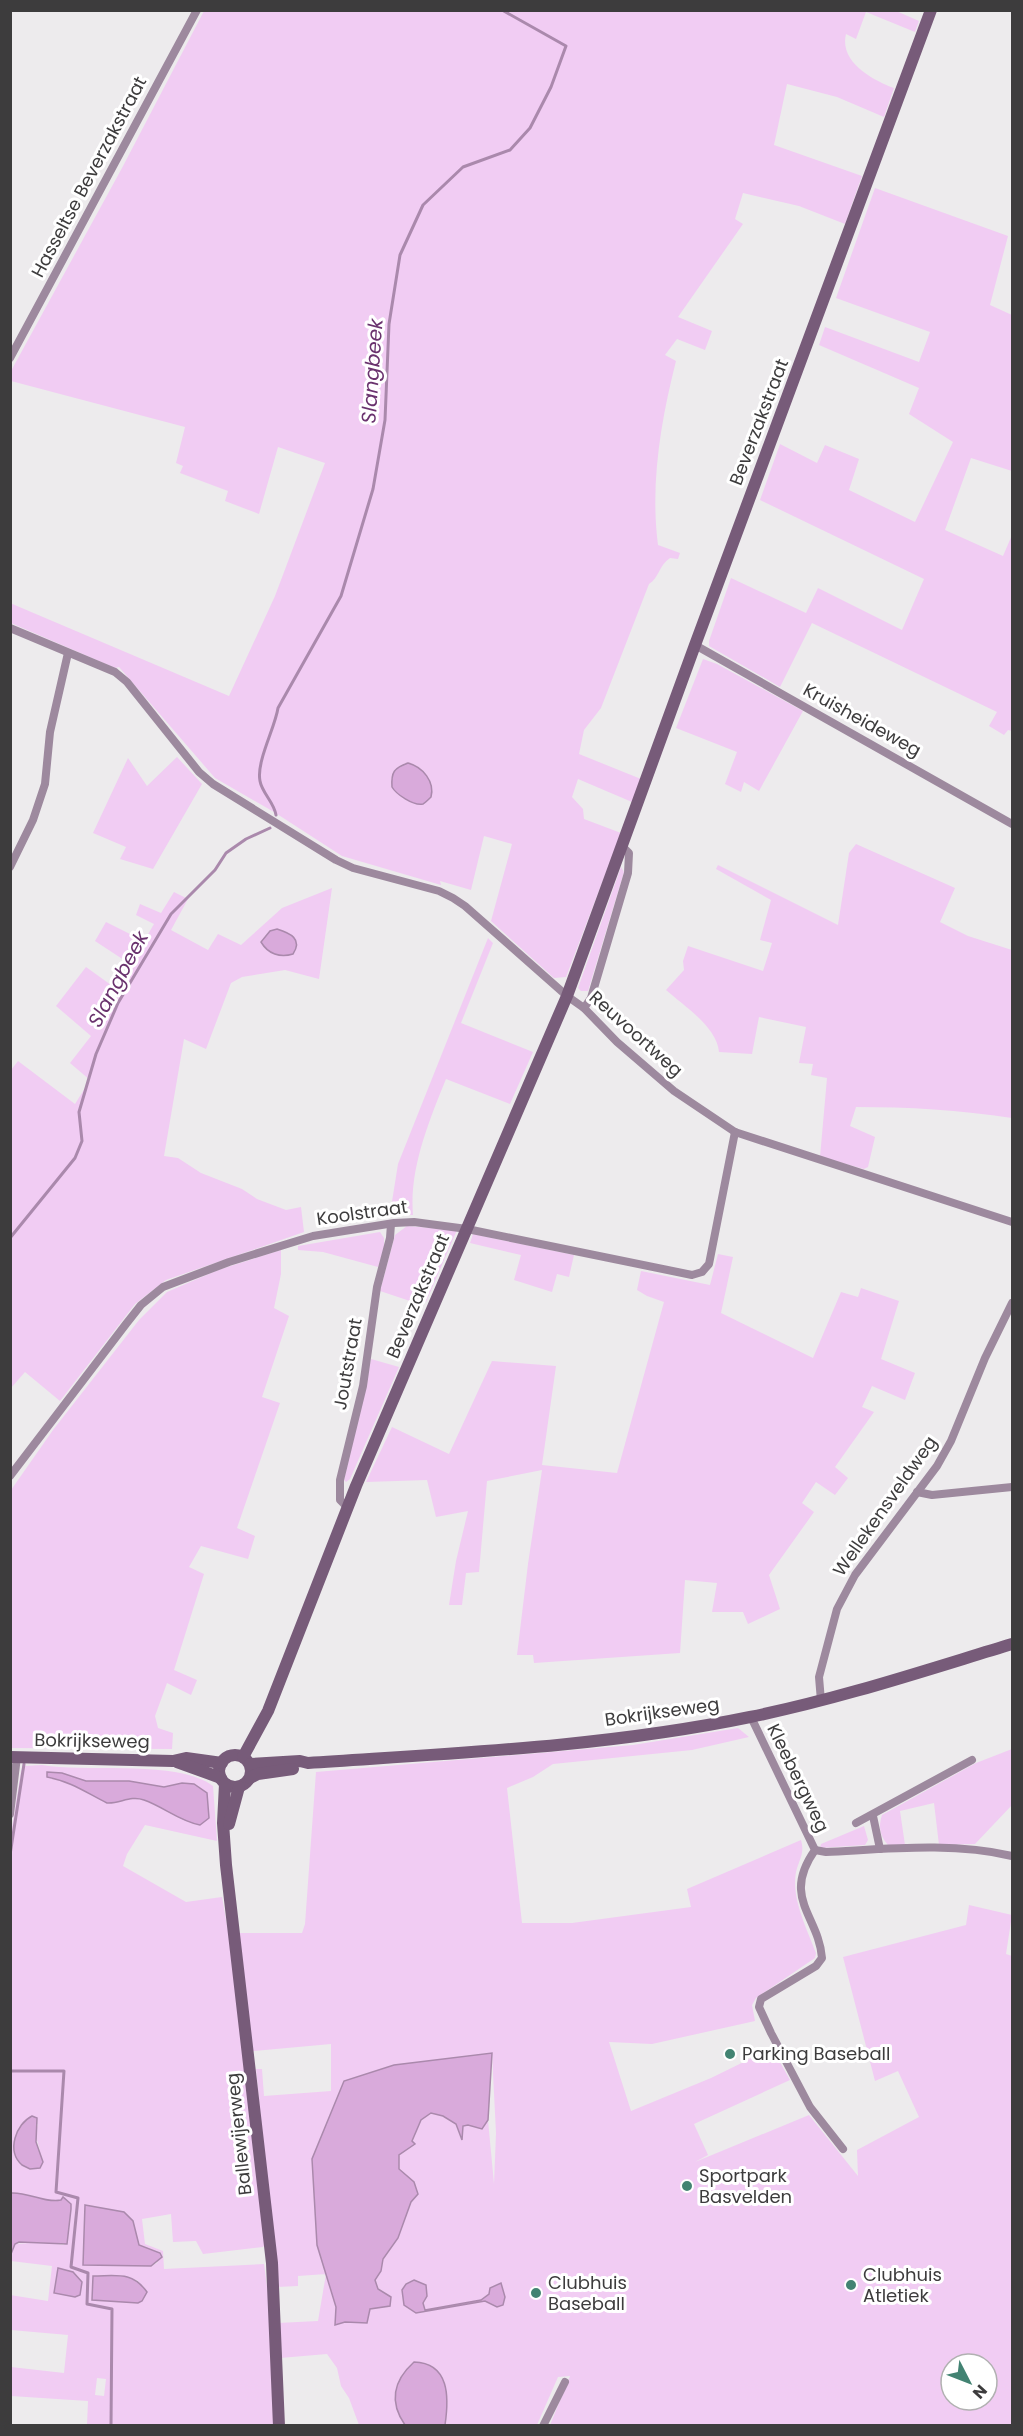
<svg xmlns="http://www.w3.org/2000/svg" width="1023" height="2436" viewBox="0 0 1023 2436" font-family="Poppins,sans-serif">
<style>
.green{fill:#f1ccf3;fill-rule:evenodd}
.water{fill:#d9aadb;stroke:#aa89ac;stroke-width:1.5}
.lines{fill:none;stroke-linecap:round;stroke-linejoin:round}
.stream{stroke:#aa89ac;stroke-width:3}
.street{stroke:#9d899e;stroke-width:8}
.secondary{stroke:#775b79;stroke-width:12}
.poi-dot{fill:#428372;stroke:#fff;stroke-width:2}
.labels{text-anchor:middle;stroke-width:6;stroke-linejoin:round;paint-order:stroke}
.street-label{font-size:18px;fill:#3d3c3d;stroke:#fff}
.poi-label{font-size:18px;fill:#3d3c3d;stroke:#fff;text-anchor:start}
.water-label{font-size:20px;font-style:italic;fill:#6a326e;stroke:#fff}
</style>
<rect width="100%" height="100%" fill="#edebed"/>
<g class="green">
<path d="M894,10L919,21L915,32L866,12L856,39L846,34C839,62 873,80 894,88L884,117L837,97L787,84L774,145L862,176L845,224L799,206L743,193L735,219L743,224L678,317L712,331L705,350L677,339L665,355L676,361C661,420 650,484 658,545L680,553L678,559L670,558C659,565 659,578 649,584L601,708L584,730L579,754L641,779L632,802L578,779L572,797L583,809L584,819L621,833L566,977L554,978L491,921L512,844L484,836L471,890L440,881L441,885L342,856L274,812L215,778L119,667L115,668L11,623L10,603L229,696L275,596L325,463L278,447L259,514L225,501L228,491L180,473L183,466L176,463L185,427L11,381V371L122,168L204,11Z"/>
<polygon points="875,188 1008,236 990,305 1012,315 1012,471 971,458 945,530 1003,556 1012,535 1012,731 1008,730 1004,735 989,726 997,712 812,623 780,687 709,646 709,641 731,578 806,613 818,588 902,630 924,579 760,500 780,444 817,463 825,445 859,459 849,490 915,522 953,442 909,414 919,388 819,345 825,327 919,362 930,332 836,298"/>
<polygon points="703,659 717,664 803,711 759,791 744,782 741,792 725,784 737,752 676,728"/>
<polygon points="177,757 202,784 153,869 120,859 126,847 93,833 128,758 147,786"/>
<path d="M856,844L955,888L940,922L968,936L1012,950V1118C960,1110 908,1107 856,1107L850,1126L875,1137L868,1167L864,1169L820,1157L827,1078L811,1075L813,1064L799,1063L806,1027L759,1017L752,1054L719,1052C717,1027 684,1006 666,990L684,970L683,961L688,946L763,971L772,943L760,940L771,900L716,869L718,865L838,925L849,853Z"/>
<polygon points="621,867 624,872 588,991 581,991 578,988"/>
<polygon points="332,888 319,979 285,970 242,977 231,983 206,1049 184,1039 164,1156 178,1158 201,1173 242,1189 257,1199 286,1210 301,1207 304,1232 166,1280 135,1304 60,1401 25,1372 11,1388 11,1070 18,1061 75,1104 90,1080 70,1063 91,1036 56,1006 86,967 118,990 127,979 123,976 130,964 95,941 106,922 144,941 154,924 136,915 140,904 161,913 174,892 188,899 171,930 208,950 218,934 241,945 282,908"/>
<path d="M488,938L493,943L461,1023L533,1052L510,1104L446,1079C429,1121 409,1169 413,1215L390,1214L398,1164Z"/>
<polygon points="407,1226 457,1230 426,1302 415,1298 413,1302 380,1291 395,1235"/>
<polygon points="380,1232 384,1238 384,1249 378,1267 323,1252 298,1250 298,1246"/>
<polygon points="473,1234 574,1255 569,1277 557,1274 552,1292 514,1280 521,1255 470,1243"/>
<polygon points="281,1250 281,1274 274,1308 289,1316 262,1397 280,1403 237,1528 255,1536 248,1559 201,1546 189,1567 204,1574 174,1670 197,1680 191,1695 167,1683 155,1716 158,1728 173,1733 172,1749 11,1748 11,1490 53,1430 139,1320 167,1292 218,1270"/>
<polygon points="718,1254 733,1257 721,1313 813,1358 841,1292 858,1297 861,1288 899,1301 881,1359 915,1373 905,1400 872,1386 862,1407 874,1412 835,1467 848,1478 835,1495 816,1482 802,1503 814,1512 769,1575 780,1609 748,1624 743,1612 712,1612 717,1583 685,1580 680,1653 534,1663 533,1655 517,1655 528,1564 542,1470 487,1481 479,1572 466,1573 462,1605 449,1605 456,1561 468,1511 436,1517 427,1480 366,1482 392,1427 449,1454 492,1361 556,1366 542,1465 617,1473 664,1302 647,1296 637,1290 641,1271 710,1285"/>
<polygon points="371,1359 399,1367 350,1479 346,1482 344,1480"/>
<path d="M738,1728L749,1737L692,1750L553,1764L533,1777L507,1788L522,1923H572L691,1907L687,1889L801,1840C805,1854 799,1859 796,1872C791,1898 807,1929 816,1953L815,1958L756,1998L752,2005L755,2021L652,2044L609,2042L631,2111L711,2078L772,2048L790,2080L694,2124L708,2155L695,2162L809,2115L858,2176L857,2150L919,2117L898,2071L875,2081L843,1957L966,1925L969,1905L1012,1915L1006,1954L1012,1956V2425H550L570,2376L558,2377L537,2425H359L349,2398L341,2386L337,2368L327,2354L280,2358L278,2323L318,2321L326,2274L298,2276V2286L277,2287L256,2069H262L264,2096L331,2091V2044L253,2051L239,1933H302L305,1924L316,1772L633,1745ZM492,2053L496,2133L494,2184L488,2120L482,2129L468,2125L463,2126L461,2139L456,2124L443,2116L431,2113L421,2120L412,2141L415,2144L399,2155V2170L414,2182L417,2194L411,2202L398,2238L383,2259L381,2271L375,2280L378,2288L391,2297L370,2309L367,2323L345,2322L336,2307L317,2245L312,2159ZM951,2364H987V2400H951Z"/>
<path d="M1012,1749V1805L975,1844L939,1845L934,1803L900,1811L905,1845L889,1846C880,1837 878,1827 882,1815L976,1763Z"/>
<path d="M42,1765C88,1773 177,1759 213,1786L217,1841L145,1825L127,1854L123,1866L186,1902L222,1897L234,1964L265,2244L263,2247L203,2254L196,2241L173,2242L171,2214L142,2219L145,2244L163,2251L164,2269L264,2264L268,2294L275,2425H87L88,2401L11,2396V2367L64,2373L68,2335L11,2330L10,2295L48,2301L52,2266L11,2261V2254L15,2244L45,2242L64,2245L61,2200C43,2203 29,2193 11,2193L10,1839L21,1771L25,1766ZM38,2124L35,2134L40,2150L30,2169L18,2162L15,2153L17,2132ZM85,2205L124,2212L139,2245L160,2254L157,2263L151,2266L84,2265ZM93,2276L137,2280L147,2292L92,2300ZM97,2378L106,2379L104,2396L95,2395Z"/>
<polygon points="864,1826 868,1840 865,1845 820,1848 821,1844"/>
</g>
<g class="water">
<path d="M408,763C423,767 435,782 431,797C429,799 425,803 423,804C413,806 396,794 392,787C391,772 394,768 408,763Z"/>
<path d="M277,929C290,933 303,939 293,954C280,958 268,954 261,942L270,931Z"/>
<path d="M47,1772L62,1773L86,1781H129L164,1787L182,1783L194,1784L207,1793L209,1818L200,1825C179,1821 164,1807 144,1800C130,1795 120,1804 107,1803C85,1792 72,1782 47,1777Z"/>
<polygon points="492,2053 488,2120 482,2129 468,2125 463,2126 462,2140 456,2124 443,2116 431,2113 421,2120 412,2141 415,2144 399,2155 399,2169 414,2182 418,2194 411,2202 398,2238 383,2259 381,2271 375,2280 378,2289 391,2297 390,2306 370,2309 367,2323 345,2322 335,2325 336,2307 317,2245 312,2159 344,2081 394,2065"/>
<path d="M32,2116L37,2118L36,2142L43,2162L40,2168L30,2169L22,2165C6,2151 16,2124 32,2116Z"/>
<path d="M11,2193C29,2192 43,2203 61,2200L63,2197L71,2204V2209L67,2244L19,2242L15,2244L11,2254Z"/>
<polygon points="85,2205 124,2212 133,2221 139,2245 160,2253 162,2257 151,2266 83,2265"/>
<polygon points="58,2268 73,2272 82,2282 80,2295 75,2297 54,2293"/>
<path d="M93,2276C116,2276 132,2271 147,2292L142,2301L138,2303L92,2300Z"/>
<polygon points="414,2280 426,2285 427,2296 423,2303 425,2310 481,2300 489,2294 490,2288 501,2283 505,2297 503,2305 497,2307 485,2301 416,2313 404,2305 402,2290 406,2284"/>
<path d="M414,2362C450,2363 449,2398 445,2425H405C389,2402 393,2381 414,2362Z"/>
</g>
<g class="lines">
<g class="stream">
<path d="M276,815C274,802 262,793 260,781C256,762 275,728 278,708L341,596L373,489L385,420L389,324L400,255L423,205L463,167L510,150L530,128L551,87L566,46L502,10"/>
<polyline points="10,1238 75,1158 82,1141 79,1112 96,1054 118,1003 171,914 215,870 226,853 246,839 270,828"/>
<polyline points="10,1855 24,1764"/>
<polyline points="10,2071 64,2071 56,2192 78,2198 71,2267 88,2273 87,2304 112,2309 111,2426"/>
</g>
<g class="street">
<polyline points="10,358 197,10"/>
<polyline points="10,628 115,672 127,682 199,772 213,784 336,860 353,868 439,891 453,898 465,906 567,996 584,1008 617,1042 674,1091 735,1132 1012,1222"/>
<polyline points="695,645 1012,824"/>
<polyline points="10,867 33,820 45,784 50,732 68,653"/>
<polyline points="584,1008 591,998 628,873 629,853 622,846"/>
<polyline points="10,1476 126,1324 141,1305 163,1287 229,1262 313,1236 394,1223 414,1222 467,1229 692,1275 702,1272 709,1264 735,1132"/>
<polyline points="917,1492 932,1495 1012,1487"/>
<polyline points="347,1507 340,1500 340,1480 363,1386 377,1287 390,1238 391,1224"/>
<polyline points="821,1701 819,1677 837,1609 855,1575 937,1466 951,1441 985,1358 1012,1303"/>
<path d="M751,1717L815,1850C781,1898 819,1916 822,1958L816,1966L761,1999L759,2007L771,2033L810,2107L843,2149"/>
<polyline points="10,1814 17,1757"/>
<polyline points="873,1816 880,1849"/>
<polyline points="856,1823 972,1760"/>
<path d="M815,1850L826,1852C888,1849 952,1842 1012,1856"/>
<polyline points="543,2426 565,2382"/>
</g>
<g class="secondary">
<circle cx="235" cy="1771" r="16"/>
<polyline points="10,1757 173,1761 186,1758 222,1763"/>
<polyline points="243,1757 268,1711 356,1486 567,996 695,645 931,10"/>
<polyline points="177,1762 221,1778"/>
<path d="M250,1764L300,1761L308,1763C455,1753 605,1747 750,1717C839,1699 926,1670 1012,1644"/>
<polyline points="250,1778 258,1774 293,1769"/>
<polyline points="225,1784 223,1823 226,1865 272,2263 279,2426"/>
<polyline points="229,1824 239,1787"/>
</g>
</g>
<g class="poi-dot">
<circle cx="730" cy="2054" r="6"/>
<circle cx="687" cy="2186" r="6"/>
<circle cx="851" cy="2285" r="6"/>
<circle cx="536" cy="2293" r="6"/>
</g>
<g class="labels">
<g class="street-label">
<text transform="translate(89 177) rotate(-62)" y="6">Hasseltse Beverzakstraat</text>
<text transform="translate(759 422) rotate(-69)" y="6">Beverzakstraat</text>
<text transform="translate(862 720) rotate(29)" y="6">Kruisheideweg</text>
<text transform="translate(636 1034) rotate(42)" y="6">Reuvoortweg</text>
<text transform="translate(362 1213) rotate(-8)" y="6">Koolstraat</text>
<text transform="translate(418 1296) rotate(-67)" y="6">Beverzakstraat</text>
<text transform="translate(348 1364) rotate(-80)" y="6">Joutstraat</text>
<text transform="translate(885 1506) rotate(-55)" y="6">Wellekensveldweg</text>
<text transform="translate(662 1712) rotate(-8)" y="6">Bokrijkseweg</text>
<text transform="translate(92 1741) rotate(1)" y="6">Bokrijkseweg</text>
<text transform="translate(798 1778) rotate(64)" y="6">Kleebergweg</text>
<text transform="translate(239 2134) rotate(-96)" y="6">Ballewijerweg</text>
</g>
<g class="poi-label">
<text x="742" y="2060">Parking Baseball</text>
<text x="699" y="2182">Sportpark<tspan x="699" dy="21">Basvelden</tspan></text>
<text x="863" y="2281">Clubhuis<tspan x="863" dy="21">Atletiek</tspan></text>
<text x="548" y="2289">Clubhuis<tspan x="548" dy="21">Baseball</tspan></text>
</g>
<g class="water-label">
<text transform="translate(372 371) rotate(-86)" y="7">Slangbeek</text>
<text transform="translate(118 979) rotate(-62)" y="7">Slangbeek</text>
</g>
</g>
<rect width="1023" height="2436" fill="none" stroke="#3d3c3d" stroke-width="24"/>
<g transform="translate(969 2382) rotate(132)"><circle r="28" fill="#ffffff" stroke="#b1b1b1" stroke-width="1.5"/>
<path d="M0-4.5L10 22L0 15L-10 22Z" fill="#428372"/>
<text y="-9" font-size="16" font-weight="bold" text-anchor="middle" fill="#3d3c3d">N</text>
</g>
</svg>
